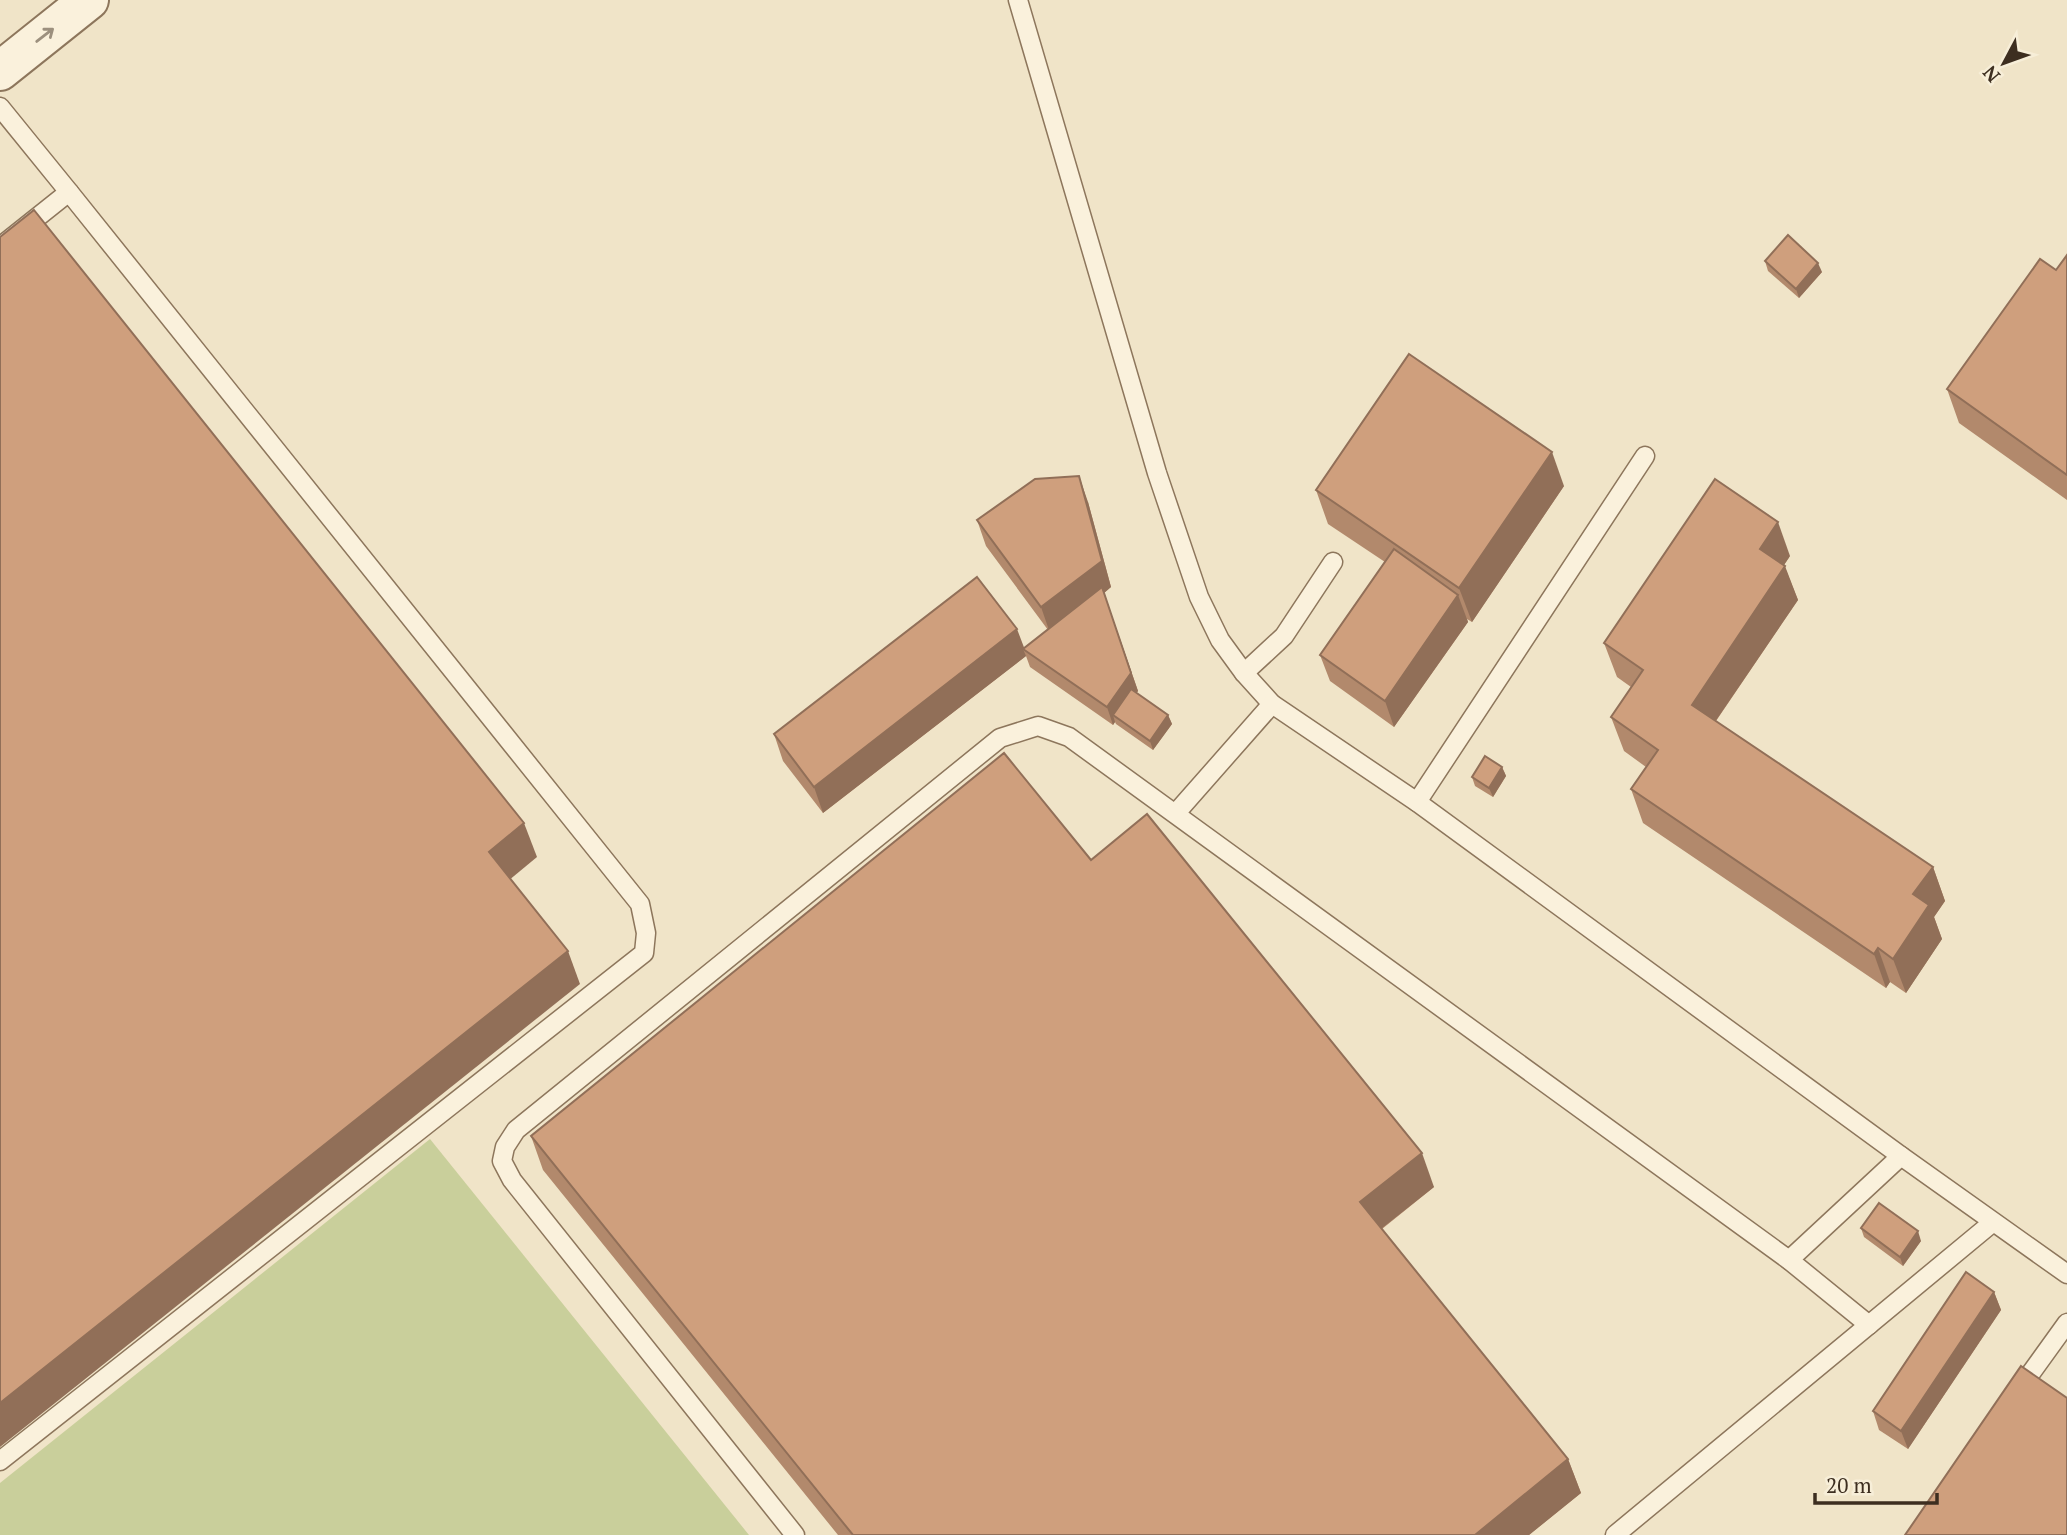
<svg xmlns="http://www.w3.org/2000/svg" width="2067" height="1535" viewBox="0 0 2067 1535" font-family="'PT Serif',serif">
<style>
.green{fill:#c9cf9b}
.lines{fill:none;stroke-linecap:round;stroke-linejoin:round}
.service-casing{stroke:#8d765c;stroke-width:21}
.tertiary-casing{stroke:#8d765c;stroke-width:42}
.service{stroke:#faf1dc;stroke-width:18}
.tertiary{stroke:#faf1dc;stroke-width:38}
.wall{fill:#b2896c}
.shaded-wall{fill:#916f58}
.building{fill:#cf9f7d;stroke:#916f58;stroke-width:2}
.oneway{stroke:#9c907e}
</style>
<rect width="100%" height="100%" fill="#f0e4c8"/>
<polygon class="green" points="430,1139 749,1535 0,1535 0,1483"/>
<g class="lines">
<g class="service-casing">
<g id="service">
<polyline points="1018,0 1157,473 1199,597 1220,640 1244,673 1272,704 1417,802 1901,1156 2067,1274"/>
<polyline points="0,107 69,192"/>
<polyline points="0,247 69,192 640,904 646,933 644,953 0,1461"/>
<polyline points="1244,673 1284,636 1333,562"/>
<polyline points="1417,802 1645,456"/>
<polyline points="1176,813 1272,704"/>
<polyline points="1789,1260 1901,1156"/>
<polyline points="2018,1391 2067,1323"/>
<polyline points="795,1535 512,1180 502,1161 505,1147 516,1130 1000,738 1038,726 1069,737 1789,1260 1869,1325"/>
<polyline points="1615,1535 1992,1223"/>
</g>
</g>
<g class="tertiary-casing">
<polyline id="tertiary" points="0,71 89,0"/>
</g>
<use href="#service" class="service"/>
<use href="#tertiary" class="tertiary"/>
</g>
<g class="wall">
<polygon points="2067,255 2067,500 1959,423 1947,389 2056,270"/>
<polygon points="1765,261 1822,272 1799,298 1768,271"/>
<polygon points="1564,486 1472,622 1467,619 1468,622 1394,727 1330,681 1320,655 1385,562 1328,524 1316,490"/>
<polygon points="1088,502 1111,587 1104,593 1138,691 1136,693 1168,715 1172,724 1153,750 1116,724 1115,722 1113,725 1030,667 1026,656 823,813 783,761 774,734 1024,648 1048,630 986,546 977,520"/>
<polygon points="1790,556 1784,565 1798,600 1716,721 1933,867 1945,901 1934,917 1942,939 1906,993 1890,982 1886,988 1643,823 1631,789 1646,767 1624,751 1611,717 1631,687 1617,677 1604,643"/>
<polygon points="1502,767 1506,776 1493,797 1475,786 1472,777"/>
<polygon points="1091,860 1434,1187 1382,1229 1568,1459 1581,1493 1529,1535 838,1535 543,1170 531,1136"/>
<polygon points="1861,1228 1921,1241 1903,1266 1864,1237"/>
<polygon points="1994,1292 2001,1310 1908,1449 1879,1430 1873,1411"/>
</g>
<g class="shaded-wall">
<polygon points="1818,263 1822,272 1799,298 1796,289"/>
<polygon points="1552,452 1564,486 1472,622 1459,588"/>
<polygon points="1079,476 1088,502 1111,587 1104,593 1138,691 1118,719 1113,715 1115,722 1113,725 1107,707 1050,633 1041,607"/>
<polygon points="1778,522 1790,556 1772,583 1760,549"/>
<polygon points="1785,566 1798,600 1704,738 1692,705"/>
<polygon points="1458,595 1468,622 1394,727 1385,701"/>
<polygon points="1017,629 1025,650 1023,649 1026,656 823,813 814,787"/>
<polygon points="1168,715 1172,724 1153,750 1150,741"/>
<polygon points="1502,767 1506,776 1493,797 1489,788"/>
<polygon points="524,823 537,857 502,886 489,852"/>
<polygon points="1933,867 1945,901 1934,917 1942,939 1906,993 1893,959 1913,894"/>
<polygon points="1878,948 1890,982 1886,988 1874,954"/>
<polygon points="568,951 580,984 0,1447 0,1403"/>
<polygon points="1422,1153 1434,1187 1372,1236 1360,1202"/>
<polygon points="1918,1231 1921,1241 1903,1266 1900,1257"/>
<polygon points="1994,1292 2001,1310 1908,1449 1901,1431"/>
<polygon points="1568,1459 1581,1493 1529,1535 1475,1535"/>
</g>
<g class="building">
<polygon points="34,210 524,823 489,852 568,951 0,1403 0,237"/>
<polygon points="1788,235 1818,263 1796,289 1765,261"/>
<polygon points="2067,255 2067,475 1947,389 2040,259 2056,270"/>
<polygon points="1409,354 1552,452 1459,588 1316,490"/>
<polygon points="1079,476 1102,561 1041,607 977,520 1035,479"/>
<polygon points="1715,479 1778,522 1760,549 1785,566 1692,705 1933,867 1913,894 1929,905 1893,959 1878,948 1874,954 1631,789 1658,750 1611,717 1643,670 1604,643"/>
<polygon points="1394,549 1458,595 1385,701 1320,655"/>
<polygon points="977,577 1017,629 814,787 774,734"/>
<polygon points="1102,587 1131,673 1107,707 1023,649"/>
<polygon points="1131,689 1168,715 1150,741 1113,715"/>
<polygon points="1004,753 1091,860 1147,814 1422,1153 1360,1202 1568,1459 1475,1535 853,1535 531,1136"/>
<polygon points="1485,756 1502,767 1489,788 1472,777"/>
<polygon points="1879,1203 1918,1231 1900,1257 1861,1228"/>
<polygon points="1966,1272 1994,1292 1901,1431 1873,1411"/>
<polygon points="2021,1366 2067,1398 2067,1535 1905,1535"/>
</g>
<defs><path id="oneway-shaft" d="M-6 0H5M1.5-3L5.5 0L1.5 3" fill="none" stroke-width="1.6" stroke-linecap="round" stroke-linejoin="round" transform="scale(1.75)"/></defs>
<use class="oneway" href="#oneway-shaft" transform="translate(45 35) rotate(-38)"/>
<g transform="translate(2004 63) rotate(229)" stroke="#f7eed8" stroke-width="5" paint-order="stroke">
<path d="M0-5L12 26L0 18L-12 26Z" fill="#3d2e20"/>
<text y="-10" font-size="19" font-weight="bold" text-anchor="middle" fill="#3d2e20">N</text>
</g>
<path d="M1815 1493v10h122v-10" fill="none" stroke="#3d2e20" stroke-width="3.5"/>
<text x="1826" y="1493" font-size="21" fill="#3d2e20" stroke="#f7eed8" stroke-width="5" paint-order="stroke">20 m</text>
</svg>
